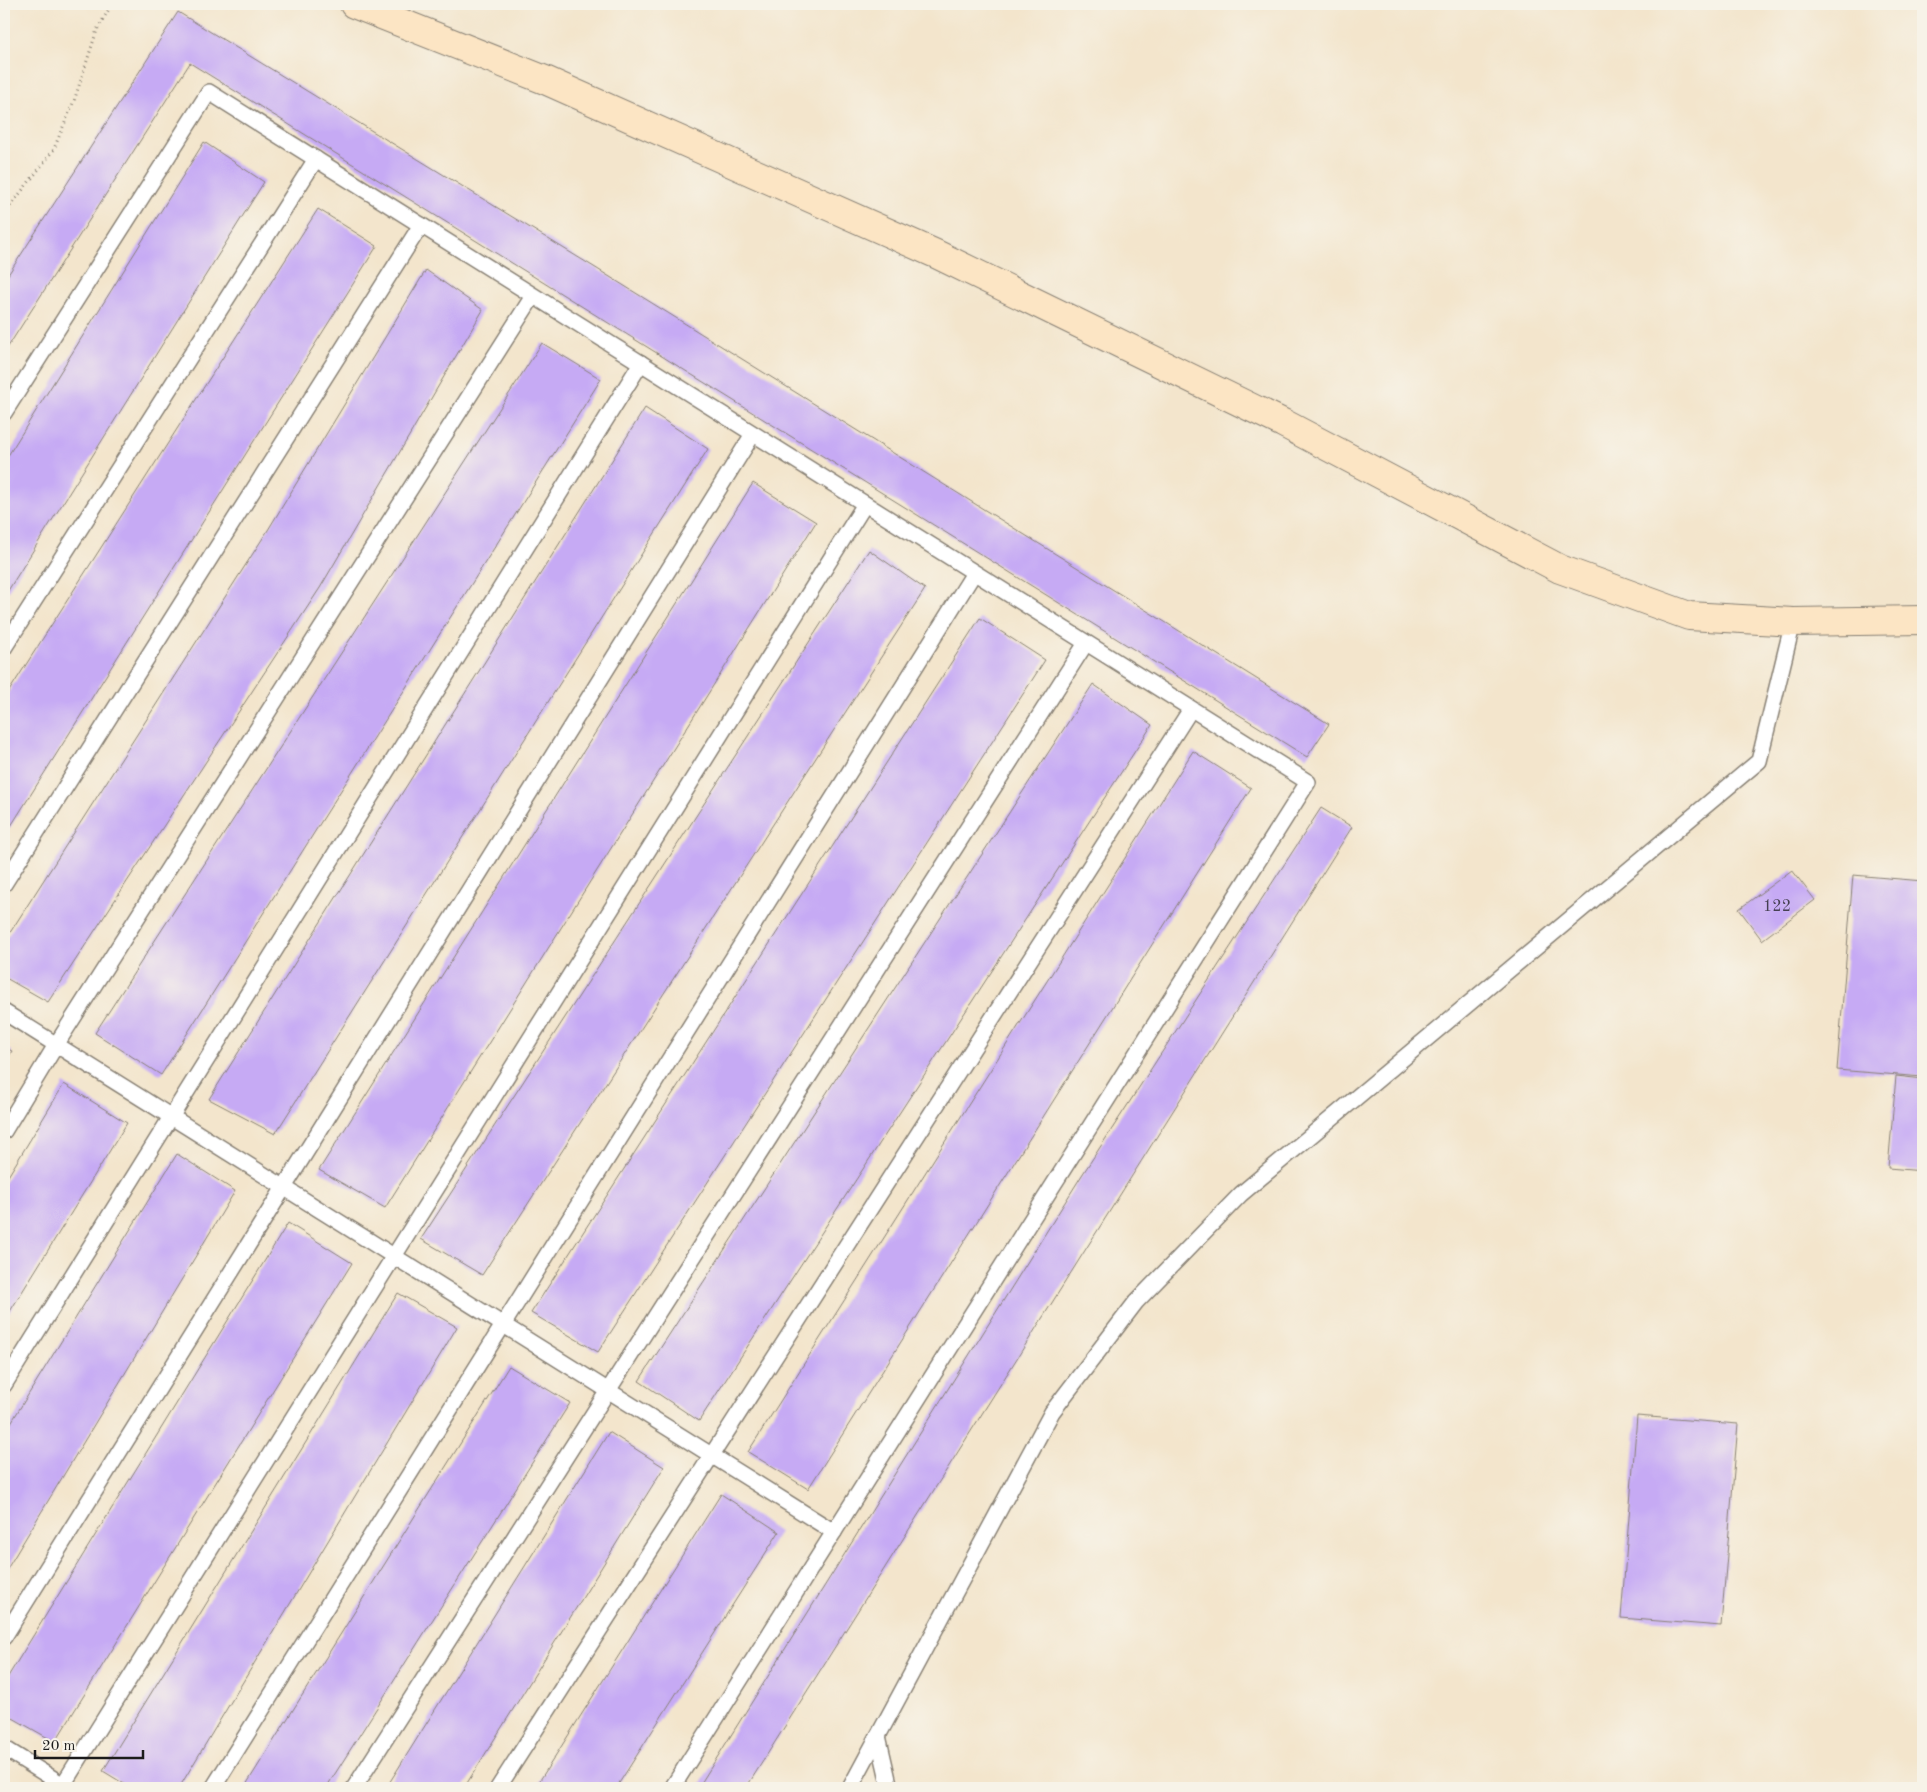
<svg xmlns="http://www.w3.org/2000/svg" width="1927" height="1792" viewBox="0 0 1927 1792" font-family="'Old Standard TT',serif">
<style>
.building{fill:#c6aaf4}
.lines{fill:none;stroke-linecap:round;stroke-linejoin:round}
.lane-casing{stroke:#888074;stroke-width:18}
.secondary-casing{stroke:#888074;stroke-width:30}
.path{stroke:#888074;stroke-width:3;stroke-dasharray:1 4;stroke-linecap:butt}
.lane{stroke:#fff;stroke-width:15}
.secondary{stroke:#fce5c4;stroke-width:28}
.labels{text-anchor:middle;stroke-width:4;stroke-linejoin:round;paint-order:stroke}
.number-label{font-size:16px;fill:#464052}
</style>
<rect width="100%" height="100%" fill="#f7f3e8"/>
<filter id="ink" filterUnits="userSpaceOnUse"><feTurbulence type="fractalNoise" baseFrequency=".02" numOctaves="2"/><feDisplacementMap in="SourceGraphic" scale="10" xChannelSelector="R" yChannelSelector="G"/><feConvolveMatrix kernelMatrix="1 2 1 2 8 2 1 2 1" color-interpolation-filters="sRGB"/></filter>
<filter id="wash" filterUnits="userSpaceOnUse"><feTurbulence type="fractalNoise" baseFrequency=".0096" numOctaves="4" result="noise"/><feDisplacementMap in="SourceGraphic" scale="20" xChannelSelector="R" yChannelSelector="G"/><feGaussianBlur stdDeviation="1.12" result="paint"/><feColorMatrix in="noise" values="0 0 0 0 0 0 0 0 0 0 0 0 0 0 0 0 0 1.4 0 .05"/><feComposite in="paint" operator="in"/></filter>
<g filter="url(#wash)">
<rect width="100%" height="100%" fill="#f3e5cc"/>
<g id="blocks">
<g class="building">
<polygon points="178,12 594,267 1329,724 1307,757 190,63 4,353 4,281"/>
<polygon points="204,142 264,182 4,597 4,462"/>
<polygon points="318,209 377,246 4,837 4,699"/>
<polygon points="426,270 483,310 320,588 48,1002 4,977 4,942 268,530"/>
<polygon points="542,343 601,379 161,1075 95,1033"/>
<polygon points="645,408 708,449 275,1134 209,1099"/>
<polygon points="753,483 816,522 385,1208 319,1170"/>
<polygon points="869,550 925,589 482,1275 421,1239"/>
<polygon points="980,618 1045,660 598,1352 531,1313"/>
<polygon points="1093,684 1152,725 699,1421 639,1381"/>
<polygon points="1193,751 1251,788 808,1489 748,1452"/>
<polygon points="1321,808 1352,827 746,1788 698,1788 1082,1175"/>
<polygon points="1792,870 1815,900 1762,940 1739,909"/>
<polygon points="1853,875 1923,881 1923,1077 1837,1070"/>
<polygon points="4,1047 12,1051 4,1064"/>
<polygon points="1896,1076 1923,1079 1923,1171 1888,1168"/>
<polygon points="64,1084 127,1123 4,1321 4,1183"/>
<polygon points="177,1154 235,1191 4,1574 4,1434"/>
<polygon points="288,1223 352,1263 55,1742 4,1713 4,1683"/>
<polygon points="398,1293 457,1327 179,1788 131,1788 103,1771"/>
<polygon points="509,1366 570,1403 326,1788 244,1788"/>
<polygon points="1637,1416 1738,1424 1721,1626 1621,1618"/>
<polygon points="609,1432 664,1467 464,1788 386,1788"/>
<polygon points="721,1494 779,1532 616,1788 535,1788"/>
<polygon points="4,1782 14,1788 4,1788"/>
</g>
</g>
</g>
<g filter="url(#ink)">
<use href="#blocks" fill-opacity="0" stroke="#888074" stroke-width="1"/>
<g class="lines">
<g class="lane-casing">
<g id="lane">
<polyline points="4,413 209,92 1308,782 672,1788"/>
<polyline points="4,648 316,159"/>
<polyline points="4,884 421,225"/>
<polyline points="4,1012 834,1532"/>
<polyline points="4,1131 56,1045 533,296"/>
<polyline points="4,1385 641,363"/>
<polyline points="4,1637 753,434"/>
<polyline points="878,1736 890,1788"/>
<polyline points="4,1748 68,1788"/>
<polyline points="61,1788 865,504"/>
<polyline points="213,1788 974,573"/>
<polyline points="354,1788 1086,643"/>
<polyline points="498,1788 1191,709"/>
<polyline points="850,1788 1052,1412 1136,1302 1241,1194 1759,761 1793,622"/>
</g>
</g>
<g class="secondary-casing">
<polyline id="secondary" points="354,4 545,80 936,254 1283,423 1560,569 1689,616 1793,622 1923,620"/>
</g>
<polyline class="path" points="4,214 53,151 74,101 97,30 112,4"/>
<use href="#lane" class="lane"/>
<use href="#secondary" class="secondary"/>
</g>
</g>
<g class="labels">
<g class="number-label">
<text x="1777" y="911">122</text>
</g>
</g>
<rect width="1927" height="1792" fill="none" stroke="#f7f3e8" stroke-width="20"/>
<path d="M35 1750v8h108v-8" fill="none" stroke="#1c1c1c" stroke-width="2.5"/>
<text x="42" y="1750" font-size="15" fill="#1c1c1c" stroke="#f7f3e8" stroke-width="4" paint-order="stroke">20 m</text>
</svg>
